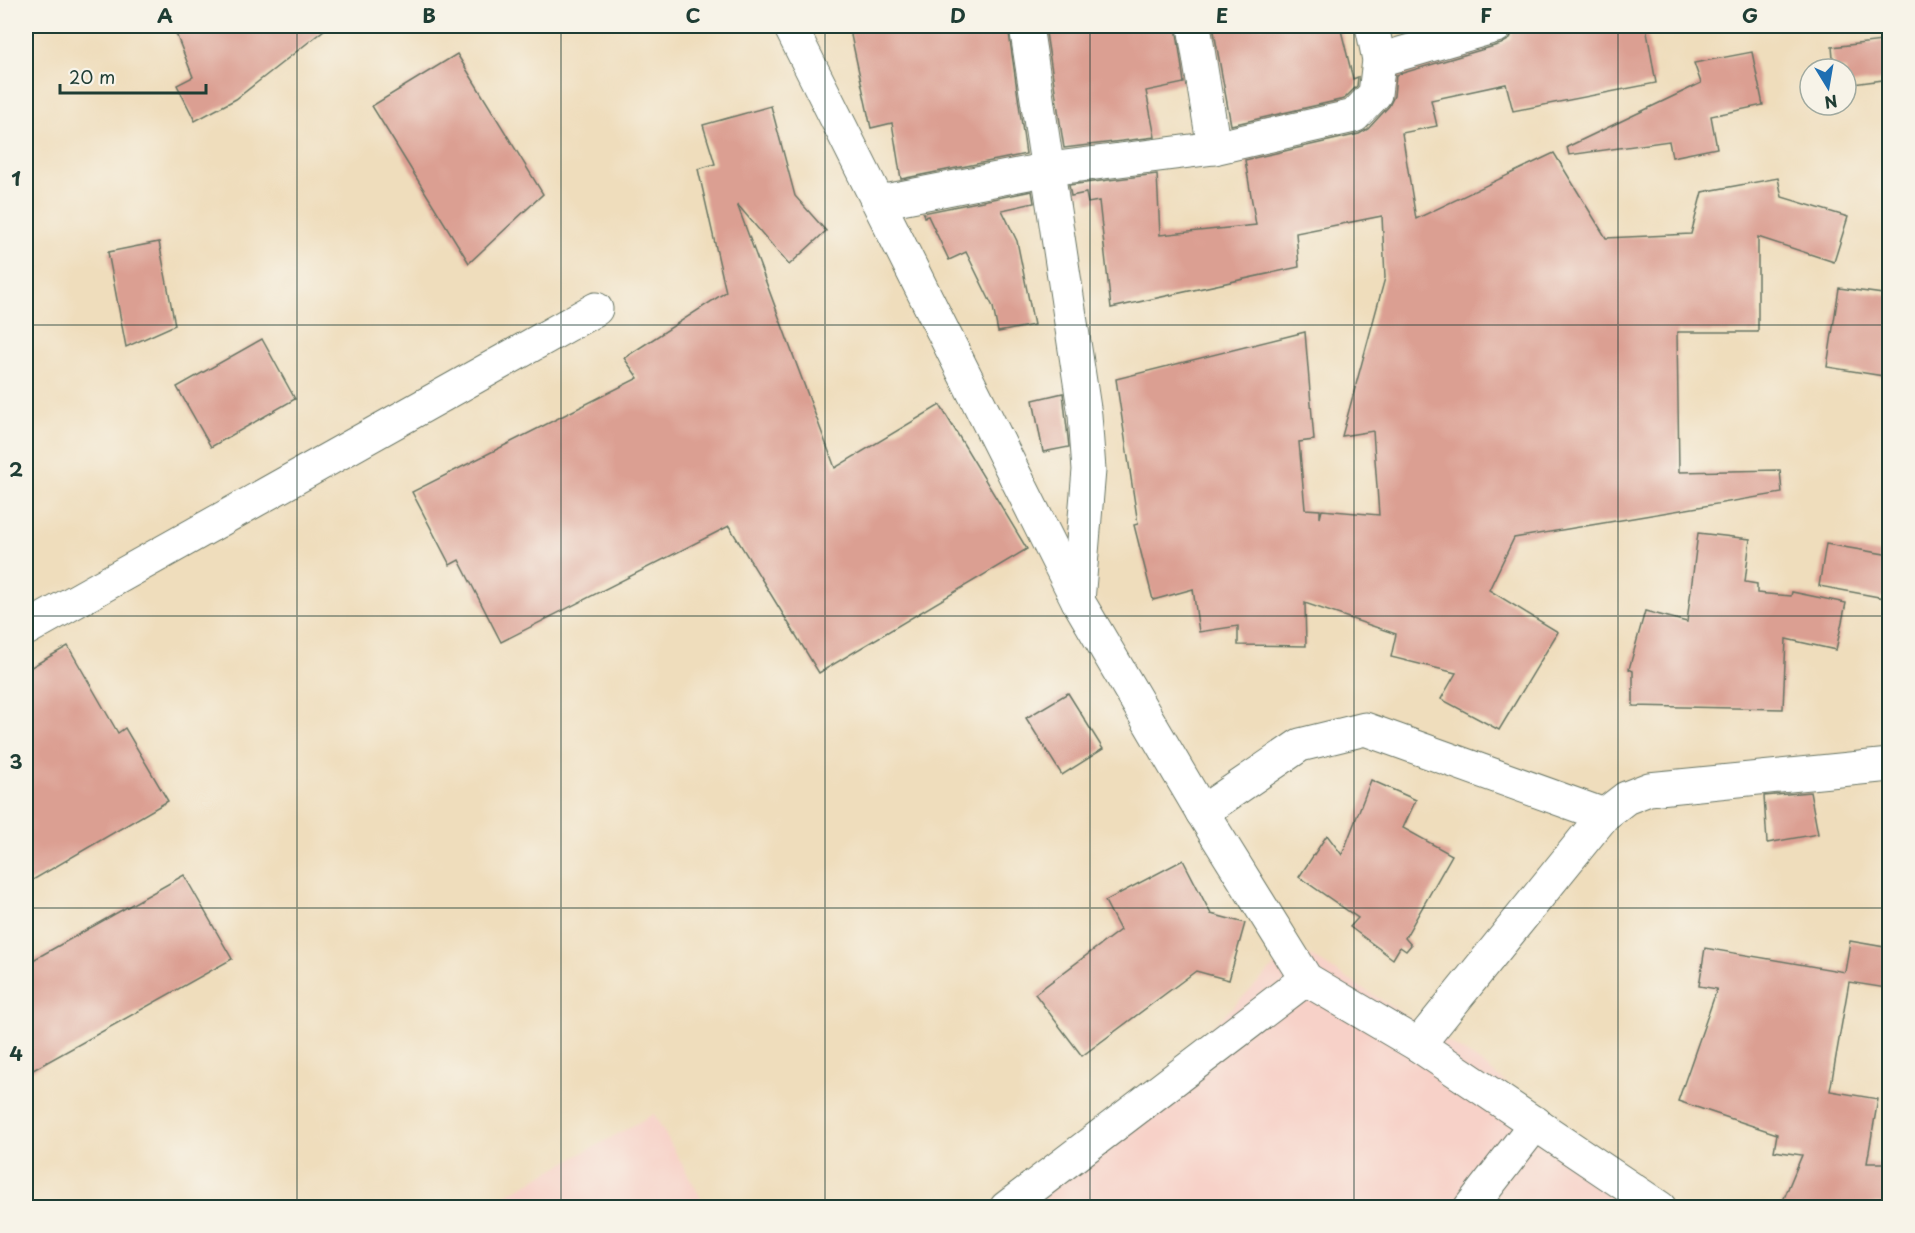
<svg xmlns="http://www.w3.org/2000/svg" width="1915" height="1233" viewBox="0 0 1915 1233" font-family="'Playpen Sans',sans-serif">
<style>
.built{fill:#f7d1c8}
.building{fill:#db9f92}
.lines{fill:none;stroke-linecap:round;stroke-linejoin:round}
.minor-casing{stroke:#687564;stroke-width:35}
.minor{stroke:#fff;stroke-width:33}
.grid{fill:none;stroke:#1f3d34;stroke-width:1.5;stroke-opacity:0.55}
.neatline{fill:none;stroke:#1f3d34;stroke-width:2}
.grid-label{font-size:20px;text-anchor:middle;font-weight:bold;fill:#1f3d34}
</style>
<rect width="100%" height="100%" fill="#f7f3e8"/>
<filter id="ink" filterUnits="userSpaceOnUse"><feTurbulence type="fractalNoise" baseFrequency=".0167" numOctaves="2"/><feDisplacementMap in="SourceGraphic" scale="12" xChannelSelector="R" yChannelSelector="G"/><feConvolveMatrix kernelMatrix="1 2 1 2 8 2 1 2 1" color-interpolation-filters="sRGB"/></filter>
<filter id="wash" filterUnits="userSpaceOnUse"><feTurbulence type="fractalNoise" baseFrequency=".008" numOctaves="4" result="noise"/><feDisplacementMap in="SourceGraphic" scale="24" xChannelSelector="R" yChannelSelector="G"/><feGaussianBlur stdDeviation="1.35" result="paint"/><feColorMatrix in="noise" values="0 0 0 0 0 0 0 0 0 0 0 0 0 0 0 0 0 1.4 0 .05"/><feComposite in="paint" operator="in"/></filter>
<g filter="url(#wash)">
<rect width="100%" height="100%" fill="#efddbc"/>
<g class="built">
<polygon points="1295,946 1480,1062 1656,1207 1021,1208 1051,1185"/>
<polygon points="654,1114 706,1207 484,1207"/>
</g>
<g id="blocks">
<g class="building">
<polygon points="173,26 329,26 236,99 195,121 177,85 193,77"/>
<polygon points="849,26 1008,26 1026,154 901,179 892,123 871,128"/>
<polygon points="1045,26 1176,26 1184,83 1146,91 1155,137 1064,148"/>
<polygon points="1213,26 1340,26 1353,79 1358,77 1357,86 1344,99 1231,125"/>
<polygon points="1514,26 1646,26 1656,83 1513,111 1506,84 1431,100 1437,126 1402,133 1416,219 1554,153 1606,238 1691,234 1702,192 1778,178 1782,197 1848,217 1834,262 1758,237 1758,332 1677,332 1679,472 1780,470 1782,493 1514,538 1489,590 1558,632 1499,730 1441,699 1456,673 1391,657 1396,634 1305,603 1306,646 1238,645 1238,626 1199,632 1193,589 1153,600 1134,525 1138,524 1116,379 1305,332 1314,440 1299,442 1305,509 1320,510 1320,518 1322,510 1379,515 1373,431 1342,436 1385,278 1382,216 1296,233 1299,267 1111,308 1099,201 1088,203 1086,193 1071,196 1069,185 1157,174 1160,235 1256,225 1245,160 1359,134 1368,129 1389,106 1394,96 1396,75 1501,44 1510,39"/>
<polygon points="1890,40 1890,79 1846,85 1846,69 1834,69 1832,47"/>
<polygon points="1752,52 1763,105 1711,116 1717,148 1672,157 1669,141 1569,155 1567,147 1701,83 1694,63"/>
<polygon points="457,54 543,194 469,263 372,106"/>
<polygon points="771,106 795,196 826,231 789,265 737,204 835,468 940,405 1027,549 819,673 729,526 501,642 459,560 450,565 412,492 638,378 624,358 726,292 698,169 715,164 703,125"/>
<polygon points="1032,191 1034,203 1002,210 1017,241 1034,325 998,332 993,307 966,252 949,260 928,216 924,217 923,213"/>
<polygon points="159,242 175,325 126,347 108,252"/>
<polygon points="1839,288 1890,295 1890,377 1827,367"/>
<polygon points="262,339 295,399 211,447 177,387"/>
<polygon points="1063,393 1069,447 1043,452 1033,400"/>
<polygon points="1698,533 1750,539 1745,582 1757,584 1757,593 1791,596 1792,592 1846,603 1836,650 1786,639 1783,709 1633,706 1633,671 1629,669 1645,611 1687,622"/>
<polygon points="1826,544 1890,555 1890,599 1819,586"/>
<polygon points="68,646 118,733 125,728 168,801 26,884 26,670"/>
<polygon points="1068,693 1103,749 1062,775 1026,718"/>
<polygon points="1371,780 1416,800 1403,828 1452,855 1405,938 1411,945 1406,951 1400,947 1393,959 1350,927 1358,918 1299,877 1327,835 1342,855"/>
<polygon points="1810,792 1818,834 1767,843 1764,796"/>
<polygon points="1183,860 1211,914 1245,923 1229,980 1196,971 1082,1056 1035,994 1120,930 1105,901"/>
<polygon points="184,875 232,959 26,1074 26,964"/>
<polygon points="1850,941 1890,948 1890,968 1886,988 1849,982 1830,1091 1878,1099 1867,1163 1890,1163 1890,1204 1780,1208 1802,1155 1774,1151 1777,1134 1678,1101 1717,989 1699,986 1705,948 1845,972"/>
</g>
</g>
</g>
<g filter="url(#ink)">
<use href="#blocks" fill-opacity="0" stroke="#687564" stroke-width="1.5"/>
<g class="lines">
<g class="minor-casing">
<g id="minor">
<polyline points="790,26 1078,601 1202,812 1306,979 1418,1045 1660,1208"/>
<polyline points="1026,26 1085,415 1089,470 1078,601"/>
<polyline points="1194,26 1214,148"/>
<polyline points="1379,60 1496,26"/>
<polyline points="880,202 1049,169 1214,148 1354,116 1375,94 1379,60 1372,26"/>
<polyline points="26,629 596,309"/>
<polyline points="1202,812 1300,745 1365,729 1604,815"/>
<polyline points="1418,1045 1604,815 1626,798 1649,789 1890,765"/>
<polyline points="1006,1208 1306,979"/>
<polyline points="1470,1208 1536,1123"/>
</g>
</g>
<use href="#minor" class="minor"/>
</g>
</g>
<path class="grid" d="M297,26V1208M561,26V1208M825,26V1208M1090,26V1208M1354,26V1208M1618,26V1208M26,325H1890M26,616H1890M26,908H1890"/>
<rect width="1915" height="1233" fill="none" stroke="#f7f3e8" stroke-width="66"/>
<g transform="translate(1828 87) rotate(169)"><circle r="28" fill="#f7f3e8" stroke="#a1aaa0" stroke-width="1.5"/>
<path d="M0-4.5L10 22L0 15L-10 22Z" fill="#1f6fb2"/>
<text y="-9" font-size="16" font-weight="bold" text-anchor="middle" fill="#1f3d34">N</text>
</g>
<path d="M60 84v9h146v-9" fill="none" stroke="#1f3d34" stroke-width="3"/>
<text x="69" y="84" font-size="18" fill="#1f3d34" stroke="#f7f3e8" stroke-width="4.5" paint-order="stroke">20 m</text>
<rect x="33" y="33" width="1849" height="1167" class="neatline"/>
<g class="grid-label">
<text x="165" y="23">A</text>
<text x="429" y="23">B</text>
<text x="693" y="23">C</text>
<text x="958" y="23">D</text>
<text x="1222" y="23">E</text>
<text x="1486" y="23">F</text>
<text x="1750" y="23">G</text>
<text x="16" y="186">1</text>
<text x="16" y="477">2</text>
<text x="16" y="769">3</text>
<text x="16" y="1061">4</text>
</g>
</svg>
